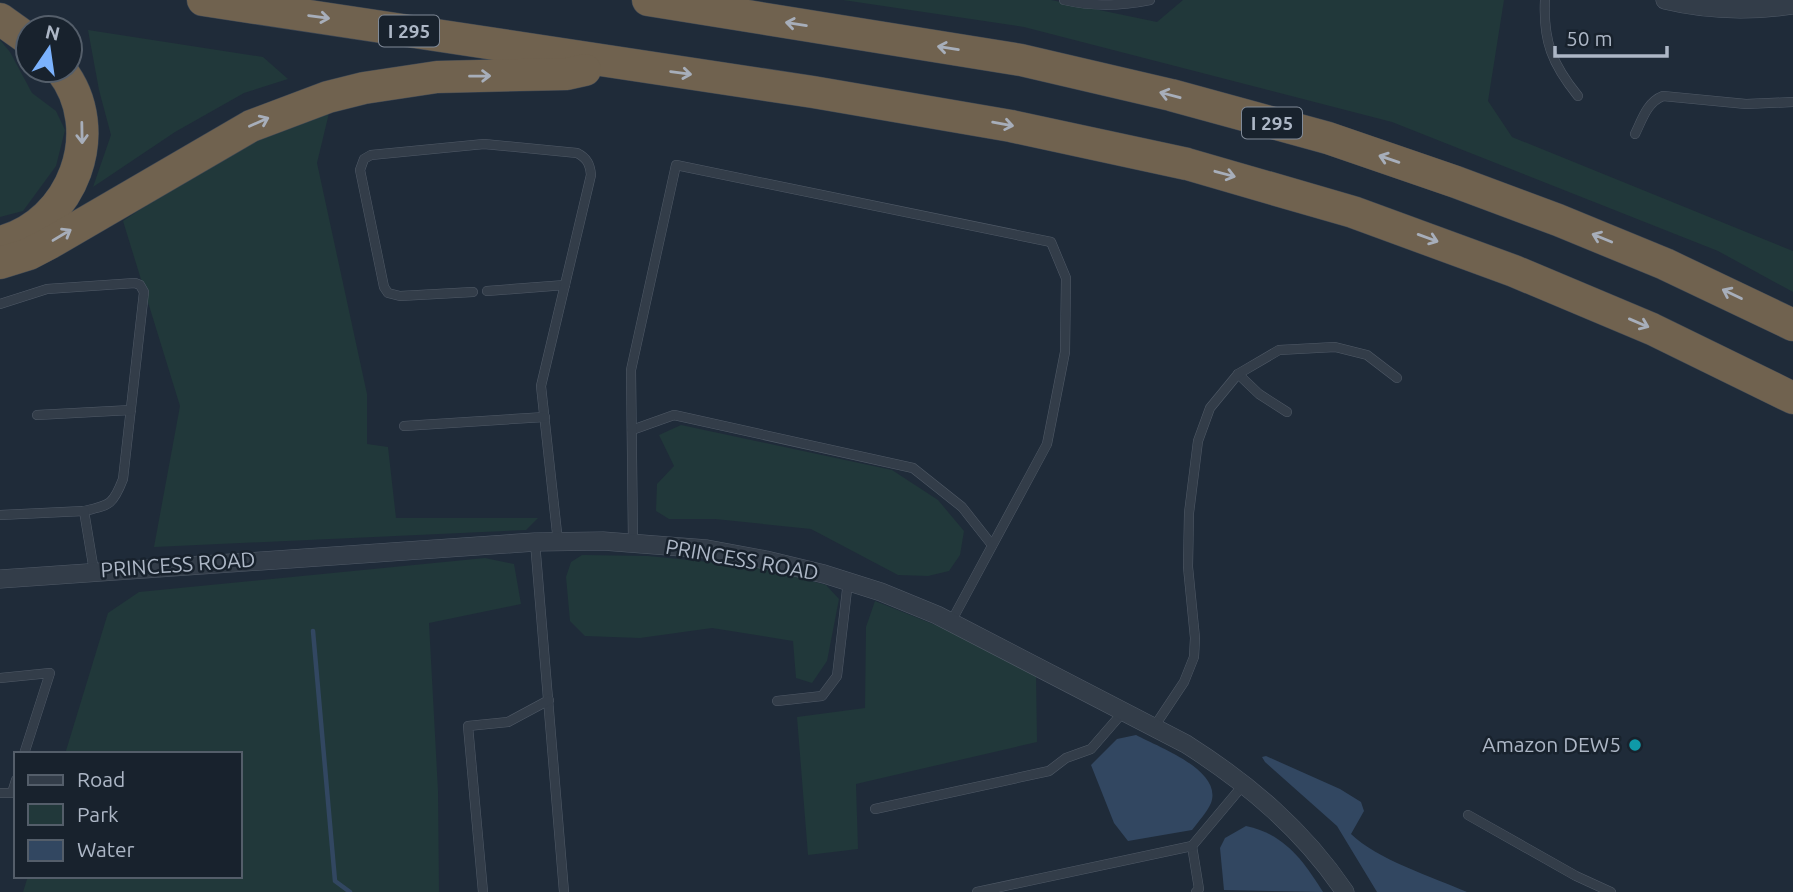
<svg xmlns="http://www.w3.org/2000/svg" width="1793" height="892" viewBox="0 0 1793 892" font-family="Ubuntu,sans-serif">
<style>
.green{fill:#21383a}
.water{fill:#324761}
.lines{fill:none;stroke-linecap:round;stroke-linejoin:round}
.stream{stroke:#324761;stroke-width:4.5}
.service-casing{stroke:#505a67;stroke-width:10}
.minor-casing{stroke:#505a67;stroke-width:19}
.motorway-casing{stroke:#3d4754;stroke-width:33}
.service{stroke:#333d49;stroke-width:9}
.minor{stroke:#333d49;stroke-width:18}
.motorway{stroke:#70624f;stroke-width:32}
.oneway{stroke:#a7aeba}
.culture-dot{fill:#0f9aa8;stroke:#18222d;stroke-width:2.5}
.labels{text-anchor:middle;stroke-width:5;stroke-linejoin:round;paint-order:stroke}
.shield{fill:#18222d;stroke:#808a98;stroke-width:2}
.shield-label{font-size:19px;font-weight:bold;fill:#adb7c6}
.street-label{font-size:21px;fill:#adb7c6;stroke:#18222d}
.poi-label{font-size:21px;fill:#adb7c6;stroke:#18222d;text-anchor:end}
</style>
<rect width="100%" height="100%" fill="#1f2b39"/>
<g class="green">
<polygon points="843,0 1051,0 1157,22 1183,0 1504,0 1488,101 1512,137 1793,251 1793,292 1718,251 1392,122 1024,27"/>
<polygon points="88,30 263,57 288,79 244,93 175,132 93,187 111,135 99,90"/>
<polygon points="0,40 10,52 32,93 56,111 65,130 56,166 23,211 0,217"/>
<polygon points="329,113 317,163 367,394 367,444 388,447 396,518 538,518 526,530 154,547 180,406 123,221 190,176 261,137"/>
<polygon points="681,425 892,470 938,500 964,531 960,555 949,571 928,576 898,575 811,529 715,519 669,519 656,511 657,484 674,466 659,435"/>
<polygon points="582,555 648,556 761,567 826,585 839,599 827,661 812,683 796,678 793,641 712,628 640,638 585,636 570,621 566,577 571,562"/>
<polygon points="485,558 514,564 521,604 429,623 438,791 439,892 23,892 28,876 240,876 240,754 65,754 108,613 139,592"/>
<polygon points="875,601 948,630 1036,674 1037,742 856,784 858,849 808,855 797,717 865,708 866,627"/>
</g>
<g class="water">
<path d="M1136,735C1158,747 1223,770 1211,803C1207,812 1198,822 1192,830L1128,841L1114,823L1091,765L1117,739Z"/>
<path d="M1266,756L1340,789L1361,802L1364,811L1351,834C1376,859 1433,877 1467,892H1377L1337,826L1265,762L1262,757Z"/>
<path d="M1246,826C1284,834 1303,860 1323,892L1224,890L1220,848L1225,838Z"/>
</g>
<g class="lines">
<polyline class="stream" points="313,631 335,881 350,892"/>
<g class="service-casing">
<g id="service">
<path d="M1064,0C1094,7 1121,6 1150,0"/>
<path d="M1545,0C1543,41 1552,64 1578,96"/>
<path d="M1635,134C1642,120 1647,102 1663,96L1746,104L1793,102"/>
<polyline points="487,291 565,285"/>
<path d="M473,292L400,296L388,293L384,287L360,170L364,159L371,155L484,144L577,153C587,158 590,164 591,175L541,386L558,542"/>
<path d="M0,304L47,289L135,283L140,285L144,292L123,479C113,505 110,505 84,511"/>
<polyline points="1238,374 1259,394 1287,412"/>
<polyline points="37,415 131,410"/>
<polyline points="404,426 545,417"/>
<polyline points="632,430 674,415 913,468 962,507 992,545"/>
<polyline points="0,515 84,511 94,571"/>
<polyline points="535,542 564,892"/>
<polyline points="633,542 631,370 676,165 1051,242 1066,278 1065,352 1047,444 951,622"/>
<polyline points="0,678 50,673 24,754"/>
<polyline points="777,701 822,696 837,676 848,581"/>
<polyline points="1154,727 1184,682 1194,657 1195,638 1188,567 1189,513 1198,441 1210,408 1238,374 1279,350 1335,347 1367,355 1397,378"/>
<polyline points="0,793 12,793 16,780"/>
<polyline points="875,809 1049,771 1066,758 1091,749 1124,711"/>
<polyline points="1468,815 1576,876 1611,892"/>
<polyline points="1192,846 1199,889 1196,892"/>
<polyline points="483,892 468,726 508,722 549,700"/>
<polyline points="977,892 1192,846 1244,784"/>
</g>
</g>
<g class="minor-casing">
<g id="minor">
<path d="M1665,0C1706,10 1752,11 1793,5"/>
<path d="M0,579L535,542L603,541L707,549L766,560L824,574L881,592L937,615L1186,744C1249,784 1303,830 1345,892"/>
</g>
</g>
<g class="motorway-casing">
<g id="motorway">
<polyline points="203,0 813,92 1011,126 1187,164 1353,212 1514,271 1652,329 1793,398"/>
<polyline points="648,0 1021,60 1171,95 1328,138 1456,182 1558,220 1665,264 1793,325"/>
<polyline points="0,19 28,39"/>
<path d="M0,242C73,224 108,130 61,70"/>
<polyline points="0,263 29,254 50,243 251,126 328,97 364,88 437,77 567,74 585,70"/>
</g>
</g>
<use href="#service" class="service"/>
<use href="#minor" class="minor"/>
<use href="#motorway" class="motorway"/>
</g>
<defs><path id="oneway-shaft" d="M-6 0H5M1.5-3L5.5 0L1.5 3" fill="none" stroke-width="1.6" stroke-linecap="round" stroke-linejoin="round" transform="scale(1.75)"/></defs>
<g class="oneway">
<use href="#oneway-shaft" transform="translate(319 17) rotate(8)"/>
<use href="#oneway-shaft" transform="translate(796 24) rotate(-171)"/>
<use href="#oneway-shaft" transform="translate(948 48) rotate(-171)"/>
<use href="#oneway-shaft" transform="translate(681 73) rotate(8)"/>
<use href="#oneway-shaft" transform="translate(480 76) rotate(-1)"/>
<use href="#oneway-shaft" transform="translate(1170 95) rotate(-165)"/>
<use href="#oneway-shaft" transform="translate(259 122) rotate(-24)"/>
<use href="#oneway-shaft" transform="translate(1003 124) rotate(10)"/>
<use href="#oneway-shaft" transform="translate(82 133) rotate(89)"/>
<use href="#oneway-shaft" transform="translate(1389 159) rotate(-161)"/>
<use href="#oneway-shaft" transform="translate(1225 174) rotate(15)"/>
<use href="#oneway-shaft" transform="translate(62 235) rotate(-31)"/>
<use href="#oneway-shaft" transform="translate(1428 238) rotate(20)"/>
<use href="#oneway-shaft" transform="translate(1602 238) rotate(-158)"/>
<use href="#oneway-shaft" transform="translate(1732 294) rotate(-154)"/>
<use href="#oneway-shaft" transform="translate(1639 323) rotate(23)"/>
</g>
<circle class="culture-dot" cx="1635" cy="745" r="7"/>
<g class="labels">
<g class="shield">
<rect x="379" y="15.5" width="60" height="31" rx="5"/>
<rect x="1242" y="107.5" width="60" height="31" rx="5"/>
</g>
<g class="shield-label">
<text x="409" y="38">I 295</text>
<text x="1272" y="130">I 295</text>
</g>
<g class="street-label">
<text transform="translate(742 560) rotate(10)" y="7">PRINCESS ROAD</text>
<text transform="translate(178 565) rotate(-4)" y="7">PRINCESS ROAD</text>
</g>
<g class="poi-label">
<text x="1621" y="752">Amazon DEW5</text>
</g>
</g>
<rect x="14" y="752" width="228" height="126" fill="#18222d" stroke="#545e6a" stroke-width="2"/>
<rect x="28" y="775" width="35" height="10" fill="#333d49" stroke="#545e6a" stroke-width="2"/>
<text x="77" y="787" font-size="21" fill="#adb7c6">Road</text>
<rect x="28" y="804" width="35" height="21" fill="#21383a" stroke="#545e6a" stroke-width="2"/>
<text x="77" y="822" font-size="21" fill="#adb7c6">Park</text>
<rect x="28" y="840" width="35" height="21" fill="#324761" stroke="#545e6a" stroke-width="2"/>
<text x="77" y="857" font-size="21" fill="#adb7c6">Water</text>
<g transform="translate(49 49) rotate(13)"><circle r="33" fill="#18222d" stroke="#545e6a" stroke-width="2"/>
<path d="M0-5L12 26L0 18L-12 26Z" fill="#7bb2fd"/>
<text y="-10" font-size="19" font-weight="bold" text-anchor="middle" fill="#adb7c6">N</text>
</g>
<path d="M1555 46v10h112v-10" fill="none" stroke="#adb7c6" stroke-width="3.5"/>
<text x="1566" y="46" font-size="21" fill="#adb7c6" stroke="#18222d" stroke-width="5" paint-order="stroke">50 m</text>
</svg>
